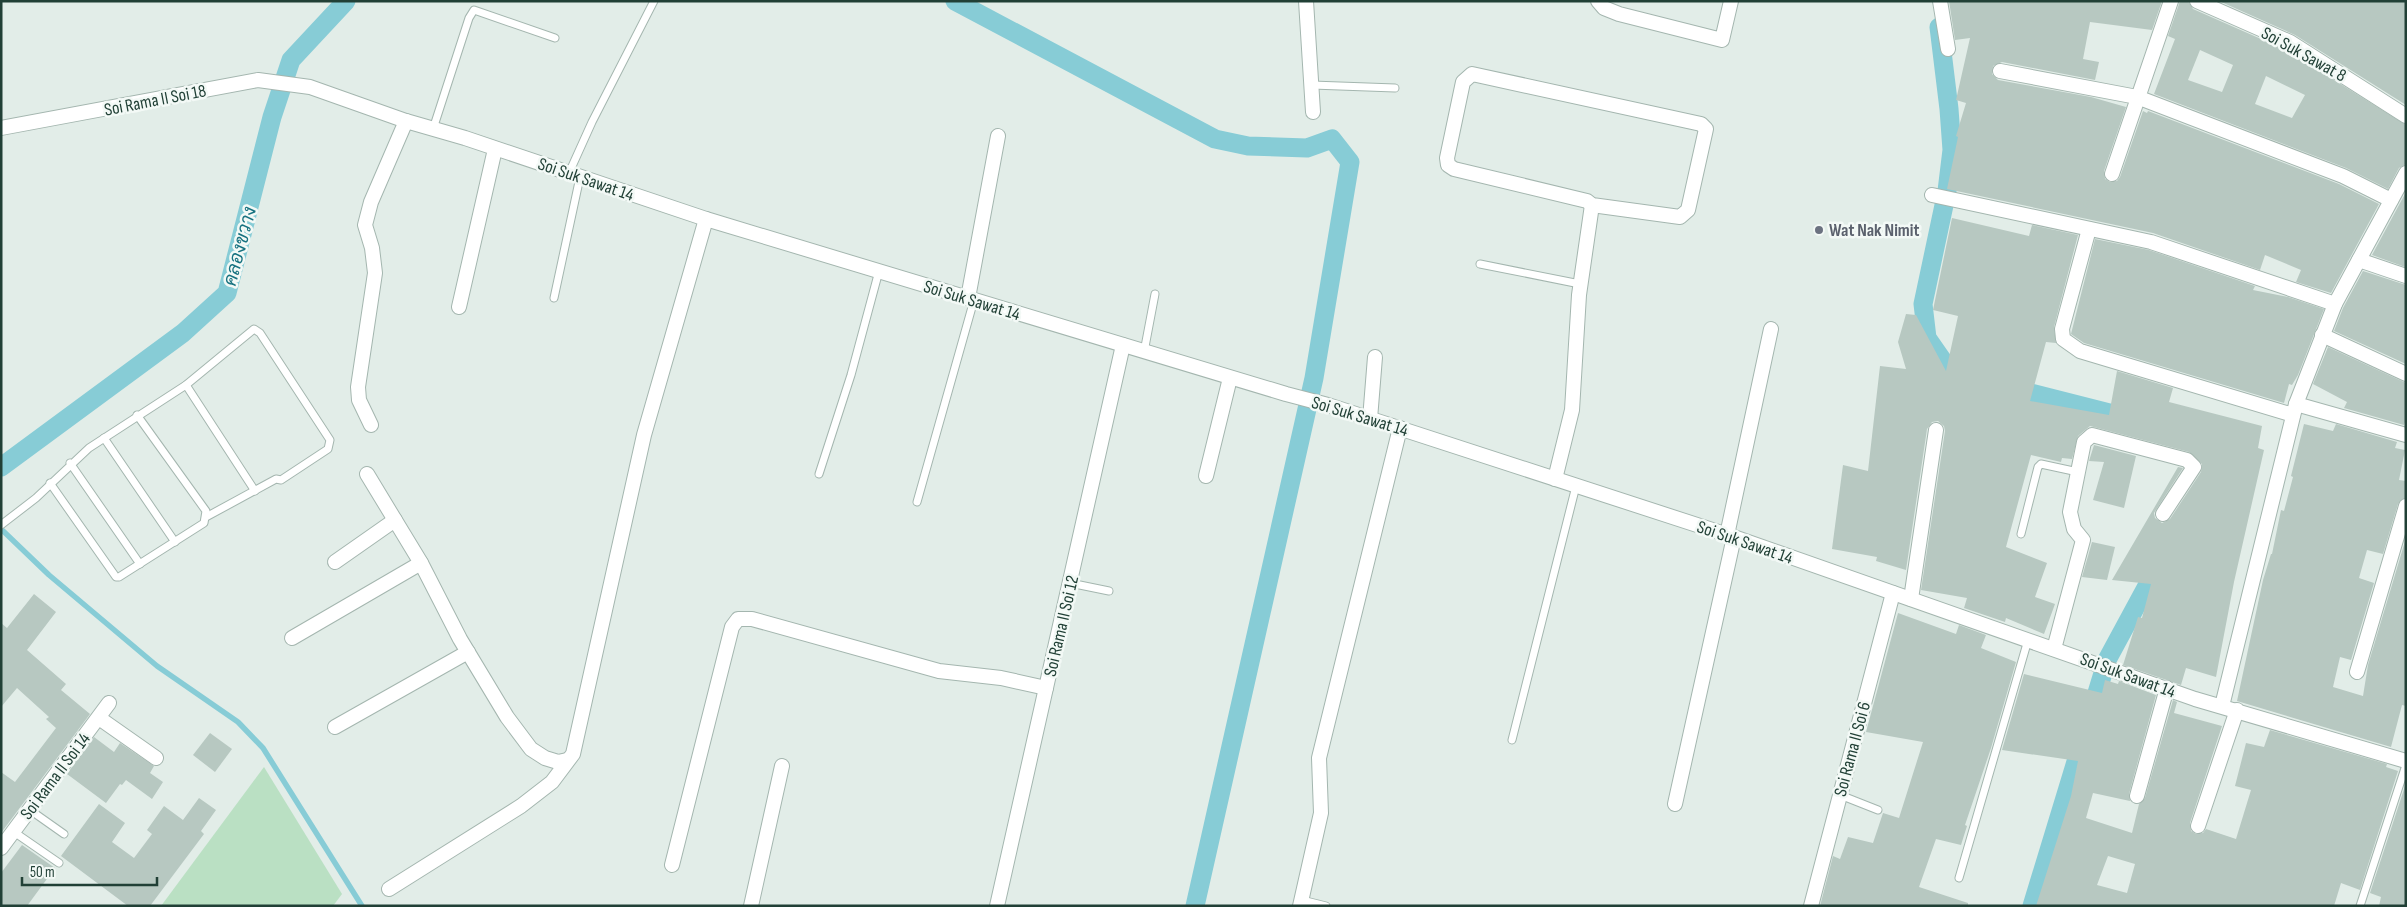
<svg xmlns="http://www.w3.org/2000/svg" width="2407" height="907" viewBox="0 0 2407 907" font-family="'Sofia Sans Condensed',Sarabun,sans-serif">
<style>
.green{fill:#bae0c3}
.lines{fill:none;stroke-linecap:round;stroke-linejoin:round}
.stream{stroke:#87ccd6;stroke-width:5.5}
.canal{stroke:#87ccd6;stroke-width:19}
.building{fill:#b7c8c1;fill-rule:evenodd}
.service-casing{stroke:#a4b6af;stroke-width:9}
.minor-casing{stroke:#a4b6af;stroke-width:16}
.service{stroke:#fff;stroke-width:7}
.minor{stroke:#fff;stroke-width:14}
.worship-dot{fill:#6b7280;stroke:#f3f9f6;stroke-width:2}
.labels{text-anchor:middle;stroke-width:5;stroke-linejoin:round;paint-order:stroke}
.street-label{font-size:18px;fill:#214036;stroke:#f3f9f6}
.worship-label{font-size:18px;font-weight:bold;fill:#5b616d;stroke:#f3f9f6;text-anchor:start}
.water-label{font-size:19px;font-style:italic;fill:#177280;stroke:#f3f9f6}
</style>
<rect width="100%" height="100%" fill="#e2ede8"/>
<polygon class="green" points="264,767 342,894 333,906 161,906"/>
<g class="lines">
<polyline class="stream" points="1,529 49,575 157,666 238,722 263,748 362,906"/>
<g class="canal">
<polyline points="955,1 1215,139 1248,146 1307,148 1332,139 1350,162 1314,378 1195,906"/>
<polyline points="1939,27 1949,109 1952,150 1947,191 1923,304 1927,338 1943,361 1968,377"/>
<polyline points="2007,387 2133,419"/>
<polyline points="1,467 183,333 227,293 272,117 291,60 346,1"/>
<polyline points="2032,906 2107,660 2160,562"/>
</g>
</g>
<g class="building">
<polygon points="1949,1 2162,1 2152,30 2090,22 2083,59 2099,62 2095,80 2002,62 1993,66 1992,74 1998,80 2091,97 2126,107 2104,171 2105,179 2110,182 2117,181 2120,177 2143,111 2147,113 2148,111 2339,184 2379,204 2331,293 2296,282 2301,270 2265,255 2260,270 2153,233 1947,189 1958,137 1956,136 1966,103 1956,100 1970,38 1955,40"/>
<path d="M2180,1H2188L2193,9L2286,50L2406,125V164L2399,168L2388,189L2346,168L2154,94L2175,39L2168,36ZM2200,50L2233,65L2222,92L2188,80ZM2266,76L2305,95L2292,118L2255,104Z"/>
<polygon points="2219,1 2406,1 2406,105 2295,35"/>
<polygon points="2406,192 2406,266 2405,267 2372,255"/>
<polygon points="1952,218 2029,236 2032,225 2078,235 2054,327 2056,343 2046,342 2030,401 2109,415 2117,371 2173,388 2169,402 2262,426 2258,448 2264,450 2234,582 2216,677 2186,668 2181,685 2123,665 2138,617 2142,618 2151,584 2112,580 2178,467 2183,468 2154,513 2155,518 2162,523 2170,519 2201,472 2202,464 2189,452 2090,426 2078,436 2072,459 2062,458 2061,462 2031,455 2006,547 2047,563 2035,597 2055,604 2044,634 2006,618 2005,622 1964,608 1967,598 1921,590 1945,431 1944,426 1938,421 1932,422 1927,429 1906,570 1876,561 1877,557 1832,549 1843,465 1868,471 1880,366 1906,369 1898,342 1906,314 1916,315 1946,371 1958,316 1933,310"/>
<polygon points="2095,239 2149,250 2255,286 2253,290 2288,297 2324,309 2298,375 2292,385 2289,384 2284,403 2084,343 2071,334"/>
<polygon points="2363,271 2406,285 2406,364 2334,331 2343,308"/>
<polygon points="2328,347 2406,383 2406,419 2404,425 2344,408 2347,402 2313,384"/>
<polygon points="2304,424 2333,431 2336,424 2397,442 2395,448 2405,450 2399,480 2406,481 2406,497 2398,504 2383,554 2367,550 2359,578 2374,583 2351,660 2340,657 2333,687 2363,696 2368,665 2406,538 2406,706 2402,705 2391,747 2237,701 2263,580 2271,554 2272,554 2281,510 2284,511 2293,477 2291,476"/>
<polygon points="2094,445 2136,456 2124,508 2093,500 2104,462 2089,461"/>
<polygon points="2092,542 2115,547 2107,580 2082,577"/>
<polygon points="34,594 56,612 27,650 66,684 61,690 90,714 1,833 1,772 15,782 56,728 46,719 49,717 17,688 1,707 1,623 7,628"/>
<polygon points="1898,613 1956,634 1959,625 1986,635 1981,648 2016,662 1991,748 1965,825 1967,826 1961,845 1936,839 1919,887 1968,903 1968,906 1820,906 1833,856 1840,859 1848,837 1873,843 1883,813 1899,818 1923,742 1866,732"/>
<path d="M2024,674L2102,693L2105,680L2118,684L2119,681L2156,695L2129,794L2130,801L2093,793L2086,818L2132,833L2139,804L2145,798L2173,700L2177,702L2174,713L2222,726L2190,823L2191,831L2196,834L2203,833L2206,829L2236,839L2251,790L2235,786L2246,743L2264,747L2270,730L2387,764L2386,767L2398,771L2360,890L2341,883L2334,906H2036L2071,796L2078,761L2002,750ZM2108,856L2135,864L2127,893L2097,885Z"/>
<polygon points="210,733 232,749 215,772 193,755"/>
<polygon points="94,737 114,752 120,743 154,766 150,773 163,782 152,799 126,780 122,785 120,784 106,803 67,774"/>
<polygon points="2406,783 2406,906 2379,906 2381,897 2370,893"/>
<polygon points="199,798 216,810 201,831 204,834 150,906 128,906 61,856 99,804 125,823 112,842 134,858 152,834 147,830 164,806 183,820"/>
<polygon points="22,845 55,868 27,906 1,906 1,873"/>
</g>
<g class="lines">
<g class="service-casing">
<g id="service">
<polyline points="1312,85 1395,88"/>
<polyline points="433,129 469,18 474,10 555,38"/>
<polyline points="569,173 592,122 654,1"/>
<polyline points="1480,264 1580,284"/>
<polyline points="554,298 580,177"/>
<polyline points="1144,352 1155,294"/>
<polyline points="186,385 255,491"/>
<polyline points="104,438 175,542"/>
<polyline points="70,463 140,564"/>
<polyline points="819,474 851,375 879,271"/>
<polyline points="50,483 116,577 119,577 204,523 206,511 137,415"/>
<polyline points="917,502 974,300"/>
<polyline points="1,525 36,498 89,448 186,385 254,329 260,333 330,440 328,449 281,480 276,479 206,517"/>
<polyline points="2021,534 2038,467 2041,464 2078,472"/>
<polyline points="1070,583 1109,591"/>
<polyline points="1512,740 1576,486"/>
<polyline points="1840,795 1878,810"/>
<polyline points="30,810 64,834"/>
<polyline points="14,832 59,863"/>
<polyline points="1959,878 2028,640"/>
<polyline points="1302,900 1326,906"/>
<polyline points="2360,906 2406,765"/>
</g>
</g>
<g class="minor-casing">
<g id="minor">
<polyline points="1306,1 1313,112"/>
<polyline points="1598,1 1604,8 1619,14 1722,40 1731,1"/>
<polyline points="1940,1 1948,49"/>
<polyline points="2197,1 2290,42 2406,116"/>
<polyline points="2000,71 2137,97 2343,176 2391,200"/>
<polygon points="1472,74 1701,124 1706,129 1688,210 1680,217 1592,205 1587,201 1454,169 1448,165 1447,158 1463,82"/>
<polyline points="1,128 258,80 310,87 406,121 465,138 706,219 1286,394 1328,405 1734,537 2195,699 2406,761"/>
<polyline points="2112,174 2171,1"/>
<polyline points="1932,195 2151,242 2335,304"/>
<polyline points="2089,229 2062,329 2063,339 2080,351 2293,415"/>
<polyline points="2359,260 2406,276"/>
<polyline points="968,298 998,136"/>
<polyline points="459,307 495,149"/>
<polyline points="2322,335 2406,374"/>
<polyline points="2296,404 2406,435"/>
<polyline points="1370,419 1375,357"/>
<polyline points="371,425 359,400 358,387 375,273 372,248 365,225 371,202 406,121"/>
<polyline points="367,474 421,563 460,639 507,717 531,749 545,758 558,762 567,760"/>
<polyline points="1206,476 1230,378"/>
<polyline points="1555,479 1572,410 1579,295 1592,205"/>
<polyline points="1727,535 1771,329"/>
<polyline points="335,562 395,520"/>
<polyline points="1911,599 1936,430"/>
<polyline points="292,638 421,563"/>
<polyline points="2054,649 2083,540 2074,529 2070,512 2084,442 2092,435 2187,460 2194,467 2163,514"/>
<polyline points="2357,672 2406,506"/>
<polyline points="2222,706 2296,404 2335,304 2406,173"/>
<polyline points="99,718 156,758"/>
<polyline points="335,727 468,652"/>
<polyline points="2137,796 2167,688"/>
<polyline points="1675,804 1734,537"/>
<polyline points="2198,826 2237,710"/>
<polyline points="1,848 109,703"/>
<polyline points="672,865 732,627 738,619 752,619 939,671 1001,678 1046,688"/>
<polyline points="389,889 521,806 552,782 573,754 644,435 706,219"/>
<polyline points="751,906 782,766"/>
<polyline points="997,906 1123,345"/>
<polyline points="1300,906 1321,813 1319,758 1400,428"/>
<polyline points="1811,906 1893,593"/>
</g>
</g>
<use href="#service" class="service"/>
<use href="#minor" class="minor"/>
</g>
<circle class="worship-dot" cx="1819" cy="230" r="5"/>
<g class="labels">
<g class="street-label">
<text transform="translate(2304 54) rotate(29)" y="6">Soi Suk Sawat 8</text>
<text transform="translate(155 100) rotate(-11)" y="6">Soi Rama II Soi 18</text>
<text transform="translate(586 179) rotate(19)" y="6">Soi Suk Sawat 14</text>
<text transform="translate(972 300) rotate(17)" y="6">Soi Suk Sawat 14</text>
<text transform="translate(1360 416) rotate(17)" y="6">Soi Suk Sawat 14</text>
<text transform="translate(1745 542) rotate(19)" y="6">Soi Suk Sawat 14</text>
<text transform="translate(1061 626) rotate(-77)" y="6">Soi Rama II Soi 12</text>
<text transform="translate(2128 675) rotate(20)" y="6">Soi Suk Sawat 14</text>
<text transform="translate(1852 749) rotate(-75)" y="6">Soi Rama II Soi 6</text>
<text transform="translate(55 776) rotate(-53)" y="6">Soi Rama II Soi 14</text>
</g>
<g class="worship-label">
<text x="1829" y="236">Wat Nak Nimit</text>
</g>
<g class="water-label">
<text transform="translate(239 246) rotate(-75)" y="7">คลองขวาง</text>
</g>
</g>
<rect width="2407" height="907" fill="none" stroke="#214036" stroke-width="5"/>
<path d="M22 877v8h135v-8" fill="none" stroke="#214036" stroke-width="2.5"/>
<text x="30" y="877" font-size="15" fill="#214036" stroke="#f3f9f6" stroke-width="4" paint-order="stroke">50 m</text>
</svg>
